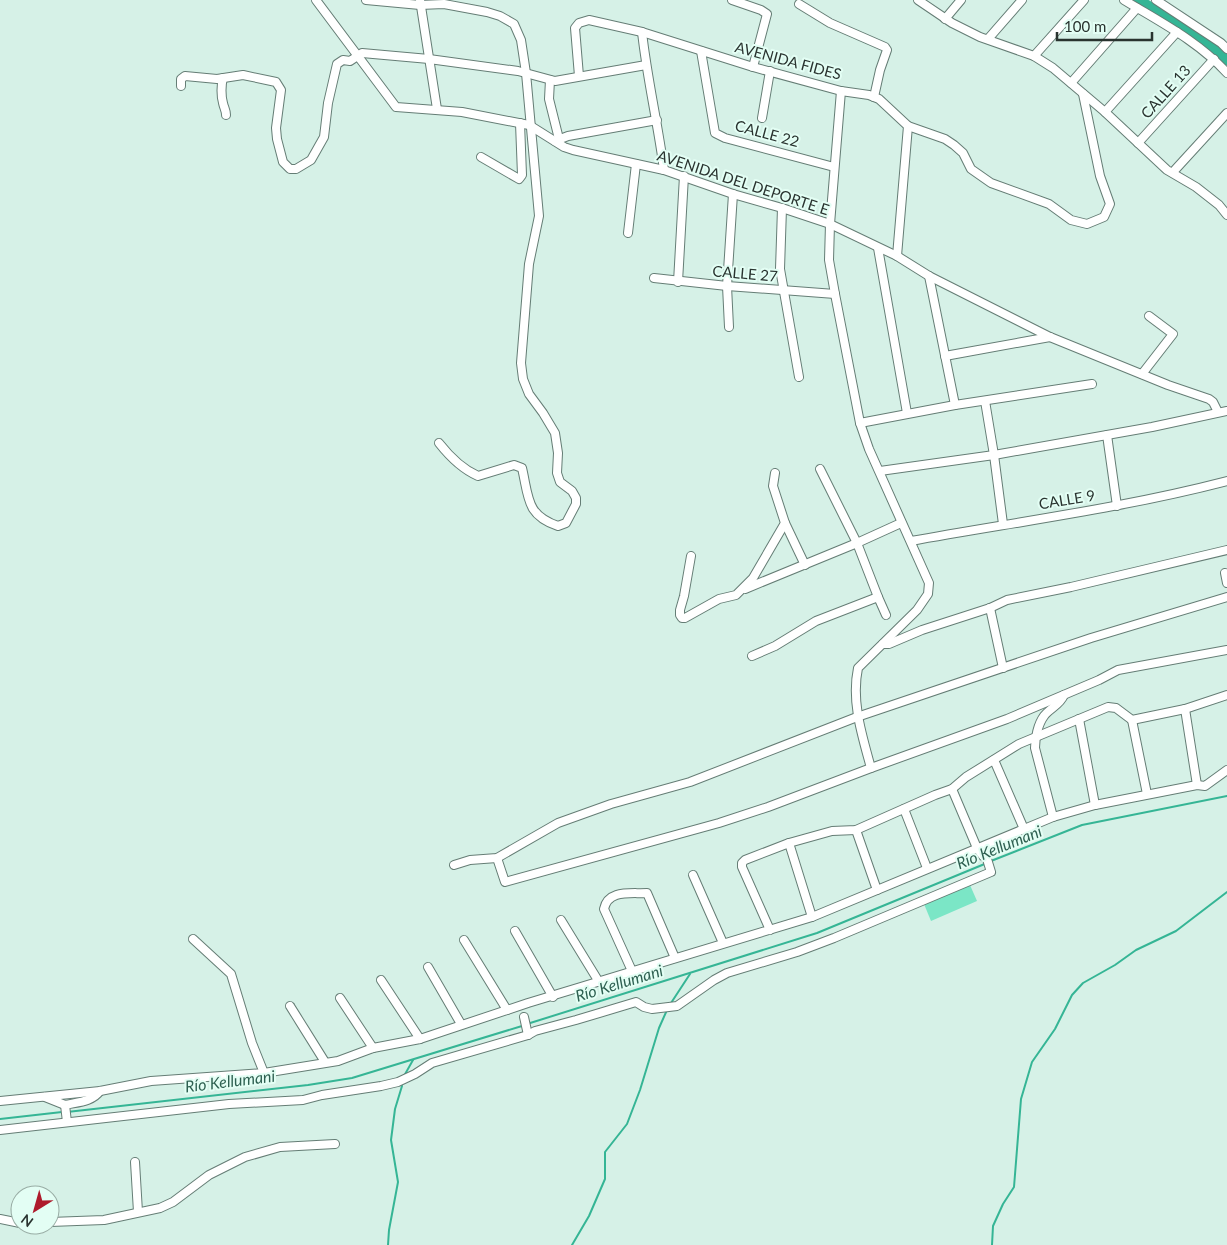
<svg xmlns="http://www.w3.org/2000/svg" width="1227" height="1245" viewBox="0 0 1227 1245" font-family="Lato,sans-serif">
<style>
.green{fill:#7be6c6}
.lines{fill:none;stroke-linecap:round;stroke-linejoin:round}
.stream{stroke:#35b595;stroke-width:2}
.river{stroke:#35b595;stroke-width:11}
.minor-casing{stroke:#657d75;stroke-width:10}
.minor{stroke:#fff;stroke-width:8}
.labels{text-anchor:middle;stroke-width:4;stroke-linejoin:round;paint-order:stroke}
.street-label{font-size:15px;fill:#29332f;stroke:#e3fef4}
.water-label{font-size:16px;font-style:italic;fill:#2e6051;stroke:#e3fef4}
</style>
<rect width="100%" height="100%" fill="#d6f1e7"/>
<polygon class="green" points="970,885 977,901 931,921 924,904"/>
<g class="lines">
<g class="stream">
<polyline points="991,861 1082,825 1227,796"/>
<polyline points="671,1003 690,974"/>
<polyline points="527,1024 817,933 987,863"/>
<polyline points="404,1076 413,1060"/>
<polyline points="67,1112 308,1085 352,1078 522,1026"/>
<polyline points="0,1119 62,1112"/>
<polyline points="388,1245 389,1230 398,1182 391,1140 395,1109 402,1086"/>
<polyline points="572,1245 589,1216 605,1179 605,1152 627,1124 640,1090 659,1028 667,1010"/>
<polyline points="992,1245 993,1226 1003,1204 1014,1187 1021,1099 1032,1062 1055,1029 1072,995 1083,983 1115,965 1136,950 1176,931 1227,892"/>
</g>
<polyline class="river" points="1138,0 1205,41 1227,60"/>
<g class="minor-casing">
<g id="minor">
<polyline points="316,0 396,107 462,112 529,125 564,147 573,150 664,170 733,194 782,208 830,224 897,256 929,276 1050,337 1168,385 1209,399 1213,402 1218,412"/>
<path d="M366,0L420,5L444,4L487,12L500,16L514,24L521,40L526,73L539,216L529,264L521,363L523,379L529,394L543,413L555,433L558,453L557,473L560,482L572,491L576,498V504L566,523L558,526C526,515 529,498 522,468L514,465L478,476C462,469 450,457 439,443"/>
<polyline points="420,0 437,109"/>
<polyline points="732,0 761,10 767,14 753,67"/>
<polyline points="918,0 952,23 980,37 1034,56 1053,68 1105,112 1167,170 1196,187 1219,205 1227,215"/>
<path d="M1124,0C1160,22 1198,41 1227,73"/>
<polyline points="1156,0 1221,43 1227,49"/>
<polyline points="799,4 830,23 885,47 887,50 880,70 874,97"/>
<polyline points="945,19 961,0"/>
<path d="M642,32C647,78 658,124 664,170"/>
<polyline points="988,39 1022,0"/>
<polyline points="701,51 715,133 725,138 834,167"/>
<polyline points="1034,56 1084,0"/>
<polyline points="579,76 575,28 579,23 589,20 642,32 753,67 841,91 869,95 879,99 908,126 897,256"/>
<path d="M223,78C221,85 221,96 223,103C224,108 226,110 226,115"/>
<polyline points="550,80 549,99 559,139"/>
<polyline points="1071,83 1137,8"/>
<polyline points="181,86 181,79 185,76 217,79 243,75 276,82 281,90 276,128 277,139 283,162 290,169 296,169 311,160 324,137 328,103 337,64 343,60 350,61 362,53 429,59 518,71 555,81 646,65"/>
<path d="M841,91L830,224L829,260L835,294L860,423L869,449L929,583L928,594L917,610L858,668C851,702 862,735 871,768"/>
<polyline points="1105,112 1177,32"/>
<polyline points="762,118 770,71"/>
<polyline points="908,126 945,139 954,145 963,153 971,169 991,183 1049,204 1071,220 1087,224 1104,217 1110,204 1100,176 1083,94"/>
<polyline points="555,141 568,136 657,120"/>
<polyline points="1138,143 1214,59"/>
<polyline points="481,157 519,179 522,175 520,123"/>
<polyline points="1173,172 1227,113"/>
<polyline points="782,208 780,269 799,377"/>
<polyline points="628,233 636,164"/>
<polyline points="878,248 907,413"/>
<polyline points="929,276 955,405"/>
<polyline points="654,278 727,286 835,294"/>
<polyline points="678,282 684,176"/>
<polyline points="729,327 727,286 733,194"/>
<polyline points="945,356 1050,337"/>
<polyline points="1142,374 1173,334 1149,316"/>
<polyline points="985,401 994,455 1003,524"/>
<polyline points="860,423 955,405 1092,384"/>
<polyline points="1107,435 1117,506"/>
<polyline points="820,469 857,543 878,597 886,615"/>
<polyline points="880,471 994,455 1152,427 1227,411"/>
<polyline points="785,523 805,565"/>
<path d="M911,541C1016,522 1123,508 1227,481"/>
<polyline points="691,556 684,596 680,610 680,615 682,618 685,618 719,599 736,595 753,578 785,523 773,486 775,473"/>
<polyline points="1225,573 1227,583"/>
<polyline points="745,589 857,543 901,523"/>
<polyline points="990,608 1003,668"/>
<polyline points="883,644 889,644 922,630 990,608 1007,600 1071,587 1227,550"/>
<polyline points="752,656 775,646 816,621 878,597"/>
<polyline points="1185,709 1197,785"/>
<polyline points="1079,719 1095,805"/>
<polyline points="1132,720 1147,794"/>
<polyline points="994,760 1024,829"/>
<polyline points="904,809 927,868"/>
<path d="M1053,817L1035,748C1035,738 1038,724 1044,716C1050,708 1060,705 1064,695"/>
<polyline points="856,830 877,890"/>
<polyline points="789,843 812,917"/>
<polyline points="497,858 505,882 719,823 768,807 871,768 1007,719 1099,680 1118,670 1227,650"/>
<polyline points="454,865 470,860 497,858 558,823 611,804 690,782 857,717 1091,638 1227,597"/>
<polyline points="693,875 723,943"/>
<polyline points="561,920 599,982"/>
<polyline points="770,930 742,867 742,863 745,860 789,843 832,831 856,830 935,795 952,789 966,777 1019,744 1108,707 1116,708 1132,720 1185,709 1227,695"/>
<polyline points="515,931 553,997"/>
<polyline points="193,939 231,974 252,1043 264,1073"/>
<polyline points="464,940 507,1010"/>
<polyline points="428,967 461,1024"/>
<path d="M632,971L604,909C608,889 631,894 647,893L675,958"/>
<polyline points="381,980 420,1039"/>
<polyline points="340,998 373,1048"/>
<polyline points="290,1006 325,1062"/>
<polyline points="524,1017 528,1035"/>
<polyline points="45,1097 65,1105"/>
<polyline points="0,1101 100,1091 151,1081 264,1073 338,1061 373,1048 420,1039 528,1003 812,917 1053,817 1095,805 1197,785 1205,786 1227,770"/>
<path d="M67,1122L65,1105C78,1102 92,1102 100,1091"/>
<polyline points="0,1130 229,1104 303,1100 322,1095 381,1086 398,1082 415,1074 432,1063 528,1035 535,1031 576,1020 636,1002 644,1007 652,1009 677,1006 714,980 727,973 797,952 834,938 991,872 987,859 983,856 977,848 952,789"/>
<polyline points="135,1162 138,1212"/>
<polyline points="0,1219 20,1223"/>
<polyline points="50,1222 104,1220 160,1208 173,1202 209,1175 245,1157 280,1147 335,1144"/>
</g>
</g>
<use href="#minor" class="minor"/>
</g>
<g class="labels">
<g class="street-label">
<text transform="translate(788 61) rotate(15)" y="5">AVENIDA FIDES</text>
<text transform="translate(1166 92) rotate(-48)" y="5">CALLE 13</text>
<text transform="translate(767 134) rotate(15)" y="5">CALLE 22</text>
<text transform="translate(743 183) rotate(18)" y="5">AVENIDA DEL DEPORTE E</text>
<text transform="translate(745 274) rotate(5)" y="5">CALLE 27</text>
<text transform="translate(1067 500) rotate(-9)" y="5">CALLE 9</text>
</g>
<g class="water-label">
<text transform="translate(999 847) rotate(-22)" y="6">Río Kellumani</text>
<text transform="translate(619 983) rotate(-17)" y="6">Río Kellumani</text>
<text transform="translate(230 1081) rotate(-7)" y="6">Río Kellumani</text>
</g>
</g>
<g transform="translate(35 1210) rotate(217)"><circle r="24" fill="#e3fef4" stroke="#99ada5"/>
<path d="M0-4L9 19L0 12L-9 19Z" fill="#ae1b2c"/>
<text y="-8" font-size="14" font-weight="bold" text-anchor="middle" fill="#29332f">N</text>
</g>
<path d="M1057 32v8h95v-8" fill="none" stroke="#29332f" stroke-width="2.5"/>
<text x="1064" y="32" font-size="15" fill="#29332f" stroke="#e3fef4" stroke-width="4" paint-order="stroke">100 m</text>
</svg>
